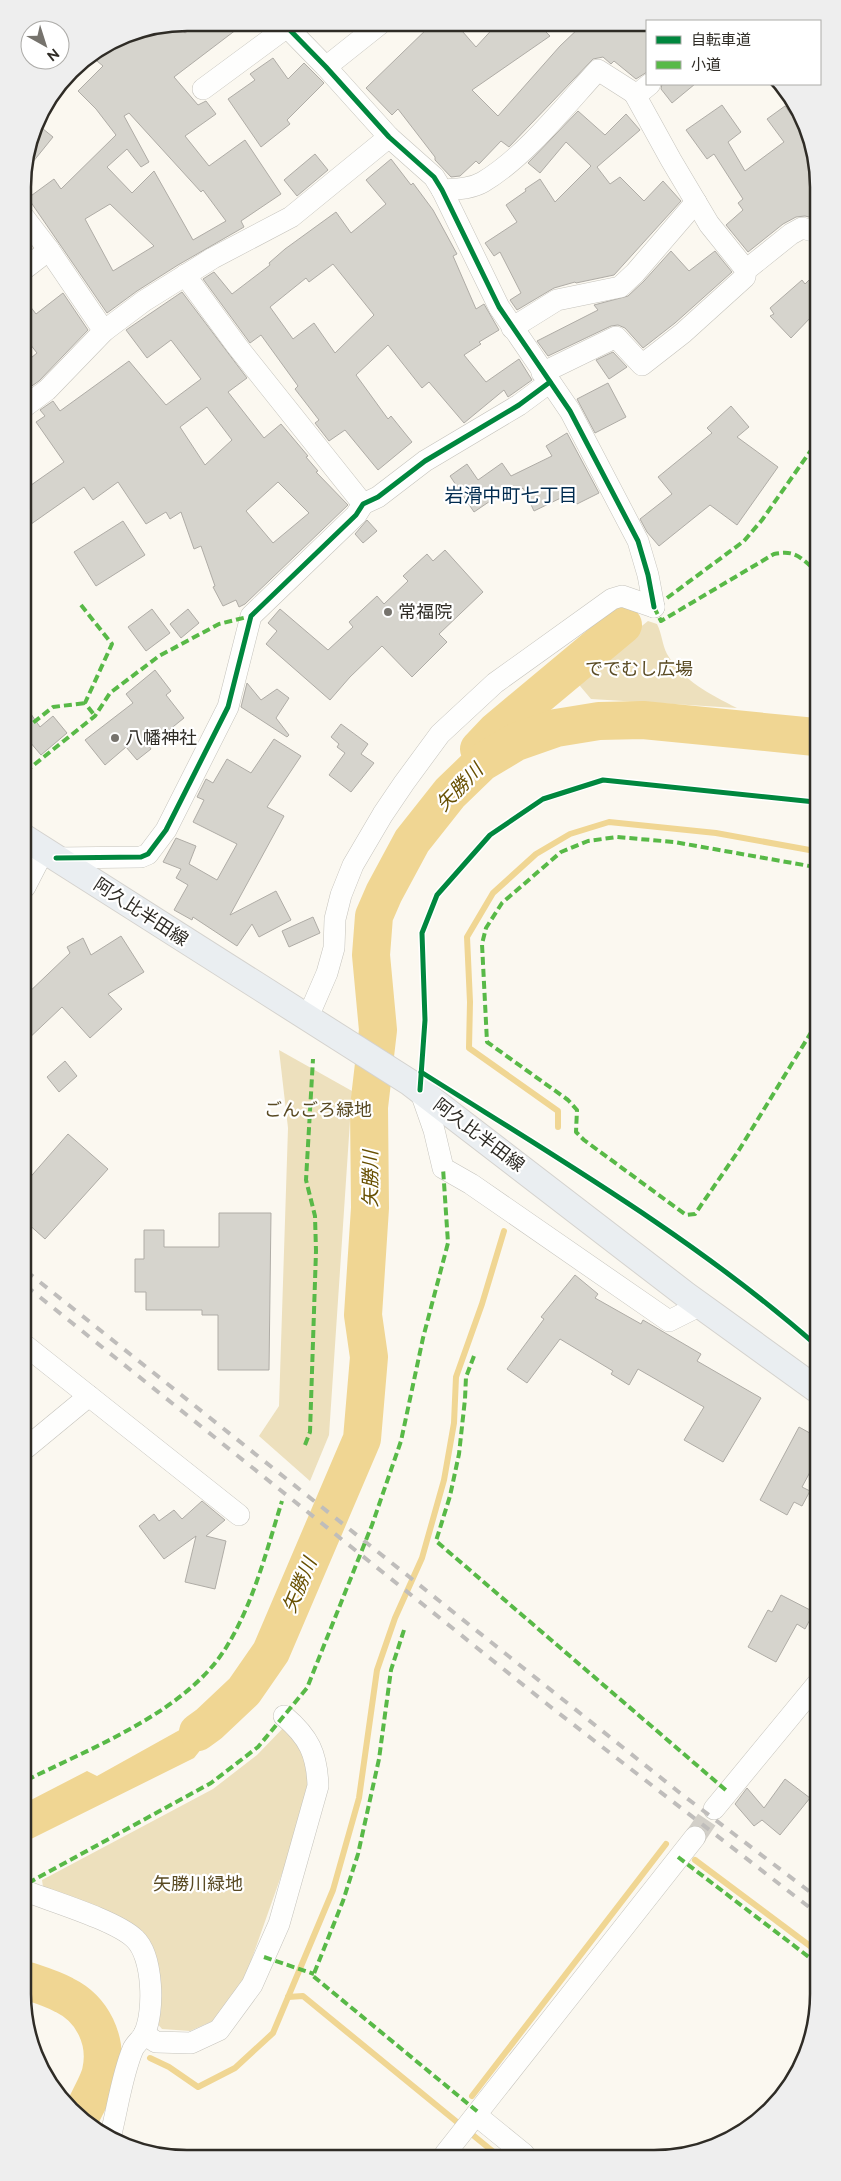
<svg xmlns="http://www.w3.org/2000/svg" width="841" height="2181" viewBox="0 0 841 2181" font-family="Raleway,'Noto Sans JP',sans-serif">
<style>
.green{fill:#ede0bd}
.water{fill:#f0d693}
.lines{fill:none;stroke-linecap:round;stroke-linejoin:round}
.stream{stroke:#f0d693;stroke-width:6}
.river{stroke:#f0d693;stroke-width:38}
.building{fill:#d6d4cd;stroke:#afaca6;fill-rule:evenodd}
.minor-tunnel{stroke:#d2cfc8;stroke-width:21;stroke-dasharray:21 11;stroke-linecap:butt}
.minor-casing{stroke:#c5c3bc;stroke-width:22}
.major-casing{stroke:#d4d2ce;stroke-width:28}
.minor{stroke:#fefefd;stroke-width:21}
.major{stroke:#eaeef1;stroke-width:26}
.rail{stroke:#bfbdbb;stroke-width:4;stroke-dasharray:9 9;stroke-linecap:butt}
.quiet{stroke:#58b947;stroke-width:4;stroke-dasharray:8 4;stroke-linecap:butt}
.cycleway-casing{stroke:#fff;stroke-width:8}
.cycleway{stroke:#00873e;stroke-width:5}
.poi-dot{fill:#76736d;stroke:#fff;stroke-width:2}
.labels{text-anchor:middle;stroke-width:4.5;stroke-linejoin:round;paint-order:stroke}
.poi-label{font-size:18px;fill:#2f2c26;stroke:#fff;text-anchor:start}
.park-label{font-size:18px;fill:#594a23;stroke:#fff}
.street-label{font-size:18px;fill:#2f2c26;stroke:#fff}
.neighbourhood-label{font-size:19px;fill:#002b4f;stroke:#fff}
.water-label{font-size:19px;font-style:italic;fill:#685002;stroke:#fff}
.rim{fill:none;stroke:#2f2c26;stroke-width:2.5}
</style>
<rect width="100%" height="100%" fill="#fbf8f0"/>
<g class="green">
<path d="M648,621L657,624C662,634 662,644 667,654C683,681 710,694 737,708L591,699L575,680Z"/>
<polygon points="279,1050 352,1091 329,1435 310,1481 259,1436 279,1406 288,1128"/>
<polygon points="286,1725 297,1734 313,1786 245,1978 215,2020 190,2031 162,2029 156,2022 159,1984 153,1947 129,1922 43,1887 42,1880 213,1789 257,1755"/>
</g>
<polygon class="water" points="246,1693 194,1758 27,1841 27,1802 87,1771 97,1776"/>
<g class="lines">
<g class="stream">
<polyline points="558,1127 558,1111 469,1048 470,1002 467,937 493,893 536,854 570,834 609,822 716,833 815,851"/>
<polyline points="695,1860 818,1952"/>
<polyline points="288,1997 303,1996 496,2154"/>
<polyline points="150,2058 169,2067 198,2087 235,2068 273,2033 333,1890 359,1798 377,1670 395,1618 422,1558 444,1480 454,1423 456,1377 482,1304 504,1231"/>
<polyline points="472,2096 666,1844"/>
</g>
<g class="river">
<polyline points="479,749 496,731 623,625"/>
<polyline points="198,1732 209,1724 244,1691 271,1652 362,1439 369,1357 363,1315 370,1208 369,1107 378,1030 371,955 374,916 384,893 412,841 450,793 481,763 516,742 556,728 599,721 643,720 815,737"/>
<path d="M28,1981C40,1985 53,1989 64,1995C93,2009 108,2041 101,2072C99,2083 85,2106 80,2118"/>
</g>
</g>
<g class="building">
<path d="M200,23H245L174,77L198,105L206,101L216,114L185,136L209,166L245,140L281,194L241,221L244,227L178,265L137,291L107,313L28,198L54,179L61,189L116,135L96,109L78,91L103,66L91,56L124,35L175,25L185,33ZM129,113L201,192L203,190L226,221L193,240L154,171L132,193L107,167L127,149L141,167L149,162L124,116ZM110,204L154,246L113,271L85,219Z"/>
<polygon points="432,24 456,24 476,47 497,24 539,25 550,36 472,90 498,116 560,46 582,25 647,25 647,72 636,79 614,61 611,64 603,57 593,59 509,147 501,141 479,164 476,161 460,176 451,177 435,160 435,157 398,109 392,115 366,88"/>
<polygon points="273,58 288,79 304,63 324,83 287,120 290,124 261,147 228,99 255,80 250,74"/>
<polygon points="662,84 695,84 672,103 661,89"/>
<polygon points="722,105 741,132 728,142 745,171 784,142 767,119 785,106 807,137 809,135 813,145 813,218 805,216 796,217 783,224 748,252 726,225 743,210 738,203 743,199 714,154 707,159 686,130"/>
<polygon points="578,111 605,135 626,114 640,130 597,167 610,184 620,177 644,201 663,181 681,201 614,275 576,283 575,282 554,288 517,310 510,300 521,293 500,252 494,256 485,243 517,222 506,205 526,191 525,189 540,179 555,202 591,166 566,142 540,173 528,163"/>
<polygon points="37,124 53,137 24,173 34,136"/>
<polygon points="315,154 328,170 297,196 284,180"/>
<path d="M391,159L411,185L413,183L433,210L457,254L453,256L476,309L484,304L499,330L479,342L481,344L464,355L486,382L519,359L532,380L508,397L504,390L464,423L429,382L422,388L388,345L356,375L388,419L391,416L412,442L378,470L345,430L329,441L315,423L319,420L295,389L298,386L261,335L250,343L203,279L214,272L232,294L270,265L269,263L285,249L336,212L351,233L386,204L366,180ZM333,264L374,315L335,353L314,323L293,339L270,307L306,278L309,282Z"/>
<polygon points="671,251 689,271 715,251 732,272 675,323 643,348 625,328 618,325 611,326 548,356 537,341 598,310 594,305 628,296 644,281"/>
<polygon points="813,276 813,315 791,338 770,316 774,314 770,308 802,280 805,284"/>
<path d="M182,292L247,378L228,392L264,438L281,424L308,456L306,457L318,471L316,472L348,505L245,604L239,607L236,600L223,606L213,587L215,586L201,546L194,549L181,512L170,519L166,512L146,524L118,482L93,500L84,487L24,529V490L64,462L36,422L45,416L40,410L53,401L60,411L129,361L166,405L201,379L171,340L147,358L126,330ZM207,407L232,440L205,465L180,427ZM278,482L309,513L273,543L246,511Z"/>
<polygon points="63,293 88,330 39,381 23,392 23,359 26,362 37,353 23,335 23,297 36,314"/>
<polygon points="613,352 627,367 609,379 596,360"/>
<polygon points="608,383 626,417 595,433 577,399"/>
<polygon points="731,406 749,427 737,437 778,467 737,525 710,505 659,546 647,532 640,519 672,494 658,477 712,433 707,428"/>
<polygon points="567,433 599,493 577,504 571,493 534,511 523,488 507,499 502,493 474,512 450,476 467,464 478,480 502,463 511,476 552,456 546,446"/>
<polygon points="367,520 377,531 363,543 355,534"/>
<polygon points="123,521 145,555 96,586 74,552"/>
<polygon points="445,550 483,592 439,634 447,642 412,677 382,646 350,677 330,700 266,644 277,631 268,623 280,609 328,650 353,627 349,622 377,596 384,604 408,581 403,576 427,554 433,561"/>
<polygon points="152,609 170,633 146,651 128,627"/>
<polygon points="188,609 199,623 181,638 170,624"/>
<polygon points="155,670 171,691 166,695 184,718 149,746 151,749 137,760 126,747 105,765 85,740 133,703 126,694"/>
<polygon points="247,683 261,700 277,689 289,698 276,718 289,735 287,737 241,707"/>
<polygon points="24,704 40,727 53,716 67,733 41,755 24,735"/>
<polygon points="341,724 368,744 361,754 374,763 351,792 329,775 345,753 337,747 339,744 331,737"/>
<polygon points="274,739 301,756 267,807 284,816 230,915 276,891 291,920 259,937 252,924 237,946 193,917 192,920 174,910 188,885 176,878 181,869 163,862 176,838 196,846 189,864 217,880 237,844 193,822 204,800 197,797 206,779 213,783 227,759 251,773"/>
<polygon points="313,917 320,933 289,947 282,931"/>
<polygon points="121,936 144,972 108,994 122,1009 90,1038 62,1007 25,1042 25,996 70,953 67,947 83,938 91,955"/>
<polygon points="65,1061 77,1076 59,1092 47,1077"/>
<polygon points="68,1134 108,1169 45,1239 26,1222 26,1182"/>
<polygon points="219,1213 271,1213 269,1370 218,1370 218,1315 202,1315 202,1310 146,1310 146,1292 135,1292 135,1259 144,1259 144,1230 164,1230 164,1247 219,1247"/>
<polygon points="575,1275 598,1294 595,1298 641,1324 643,1320 701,1354 697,1361 761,1398 723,1462 684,1440 704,1407 638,1369 629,1385 611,1374 613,1371 560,1339 527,1383 507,1369 544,1319 541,1317"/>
<polygon points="799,1427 817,1437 817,1459 802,1487 810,1491 802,1506 794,1502 787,1515 760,1500"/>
<polygon points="202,1501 225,1520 206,1536 226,1541 215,1589 185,1582 196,1536 164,1559 139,1526 154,1514 159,1521 174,1510 182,1519"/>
<polygon points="781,1595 814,1612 805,1629 797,1624 776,1662 748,1647 768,1610 772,1612"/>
<polygon points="785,1779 810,1798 780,1835 762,1820 754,1826 735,1804 747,1788 764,1808"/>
</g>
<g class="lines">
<polyline class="minor-tunnel" points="695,1837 714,1809"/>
<g class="minor-casing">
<g id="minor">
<polyline points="283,23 326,67 389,137 434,177 442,190 499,307 570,411 638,541 648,575 654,607"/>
<polyline points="326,67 380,24"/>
<polyline points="203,89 287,27"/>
<polyline points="634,93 671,160 709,224 746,270"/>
<path d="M442,190C456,189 471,189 483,182C525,157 565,106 598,70L634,93H639L650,84"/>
<polyline points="23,216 49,250 104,331"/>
<polyline points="23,270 49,250"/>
<polyline points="185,275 237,346 363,504"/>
<polyline points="512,328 557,300 620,287 635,273 696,202"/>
<polyline points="542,373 616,337 642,365 683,333 745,277 746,270 791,234 802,228 813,231"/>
<polyline points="24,407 47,390 104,331 144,301 213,258 291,217 389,137"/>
<polyline points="56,858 141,857 148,854 166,830 228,707 251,616 356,515 363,504 378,497 425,461 519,405 550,382"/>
<polyline points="25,887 44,850"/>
<polyline points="308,1017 327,973 334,948 335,919 341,895 353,865 383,814 404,783 440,734 495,683 612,599 622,596 654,607"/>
<polyline points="420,1090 434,1130 443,1168 471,1184 669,1321 701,1305"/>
<polyline points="26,1346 239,1515"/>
<polyline points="26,1448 89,1396"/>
<polyline points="714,1809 817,1684"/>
<path d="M28,1892C54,1902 117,1921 135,1939C153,1956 155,2012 144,2034C142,2039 136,2043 133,2049C122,2075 118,2106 111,2134"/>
<path d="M144,2034L156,2042L191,2043L219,2030L252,1985L279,1924L318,1786C317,1754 309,1737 284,1716"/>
<polyline points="476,2115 524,2154"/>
<polyline points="445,2154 695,1837"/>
</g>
</g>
<g class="major-casing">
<polyline id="major" points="25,838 409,1082 686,1295 816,1389"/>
</g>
<use href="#minor" class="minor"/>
<use href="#major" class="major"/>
<g class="rail">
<polyline points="26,1271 680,1793 818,1898"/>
<polyline points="26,1286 552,1708 818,1914"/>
</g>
<g class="quiet">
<polyline points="667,598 744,541 762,520 814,446"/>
<polyline points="81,605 112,644 85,703 95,716"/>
<path d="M654,607L661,621L774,554C794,550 799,556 814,569"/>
<polyline points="24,730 53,707 85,703"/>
<polyline points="25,772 95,716 110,693 159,656 219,624 251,616"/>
<polyline points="815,867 674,842 617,837 588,841 561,852 502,903 486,928 482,944 487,1042 568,1100 577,1110 576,1132 584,1140 686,1215 695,1214 739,1150 815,1026"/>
<polyline points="474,1356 466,1377 465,1399 459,1454 450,1496 436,1541 728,1792"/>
<polyline points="305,1445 310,1432 316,1251 315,1216 306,1180 313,1059"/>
<polyline points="404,1630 391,1670 379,1759 358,1854 343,1901 313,1976 478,2112"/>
<path d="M27,1780C93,1747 188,1711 227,1646C254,1602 267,1549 282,1501"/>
<polyline points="678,1857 818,1964"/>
<polyline points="28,1883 211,1783 258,1747 307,1688 372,1525 401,1441 423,1338 448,1243 443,1168"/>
<polyline points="264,1957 314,1974"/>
</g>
<g class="cycleway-casing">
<g id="cycleway">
<polyline points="283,23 326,67 389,137 434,177 442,190 499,307 570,411 638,541 648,575 654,607"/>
<polyline points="56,858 141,857 148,854 166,830 228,707 251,616 356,515 363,504 378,497 425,461 519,405 550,382"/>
<path d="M421,1072C557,1158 696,1239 816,1345"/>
<polyline points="420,1090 425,1020 422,933 437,895 490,835 543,799 603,780 815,802"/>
</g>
</g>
<use href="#cycleway" class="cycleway"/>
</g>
<g class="poi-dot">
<circle cx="388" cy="612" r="5"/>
<circle cx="115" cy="738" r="5"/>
</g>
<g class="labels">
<g class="poi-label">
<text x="398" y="618">常福院</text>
<text x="125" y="744">八幡神社</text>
</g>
<g class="park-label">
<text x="639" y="675">ででむし広場</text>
<text x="318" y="1116">ごんごろ緑地</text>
<text x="198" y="1890">矢勝川緑地</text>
</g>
<g class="street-label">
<text transform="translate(141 912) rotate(33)" y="6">阿久比半田線</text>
<text transform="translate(479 1135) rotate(37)" y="6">阿久比半田線</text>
</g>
<g class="neighbourhood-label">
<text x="511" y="502">岩滑中町七丁目</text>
</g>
<g class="water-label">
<text transform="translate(459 787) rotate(-46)" y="7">矢勝川</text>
<text transform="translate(370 1179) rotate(-90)" y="7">矢勝川</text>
<text transform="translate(299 1585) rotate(-67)" y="7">矢勝川</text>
</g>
</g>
<path d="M0 0H841V2181H0ZM187 31H654A156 156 0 0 1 810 187V1994A156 156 0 0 1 654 2150H187A156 156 0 0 1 31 1994V187A156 156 0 0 1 187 31Z" fill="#eee" fill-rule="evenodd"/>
<path class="rim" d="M187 31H654A156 156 0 0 1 810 187V1994A156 156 0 0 1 654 2150H187A156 156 0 0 1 31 1994V187A156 156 0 0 1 187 31Z"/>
<rect x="646" y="20" width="175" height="65" fill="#ffffff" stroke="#acaba8"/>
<rect x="656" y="36" width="25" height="8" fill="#00873e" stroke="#acaba8"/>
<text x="691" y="45" font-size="15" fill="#2f2c26">自転車道</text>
<rect x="656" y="61" width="25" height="8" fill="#58b947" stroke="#acaba8"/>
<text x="691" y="70" font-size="15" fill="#2f2c26">小道</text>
<g transform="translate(45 45) rotate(141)"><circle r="24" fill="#ffffff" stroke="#acaba8"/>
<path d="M0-4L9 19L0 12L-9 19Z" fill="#76736d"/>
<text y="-8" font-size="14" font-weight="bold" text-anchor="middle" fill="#2f2c26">N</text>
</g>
</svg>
